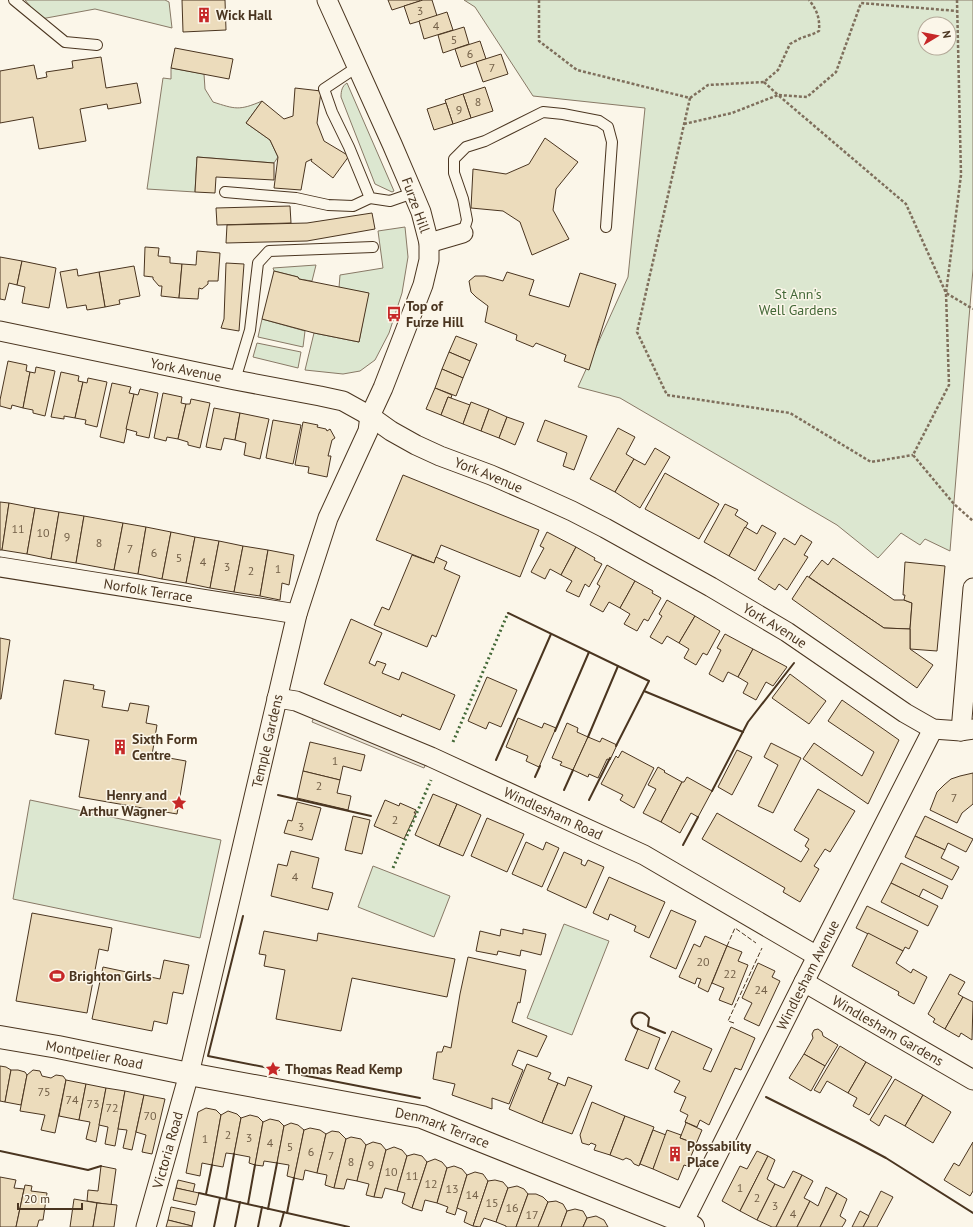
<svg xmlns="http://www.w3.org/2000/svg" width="973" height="1227" viewBox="0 0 973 1227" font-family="'PT Sans',sans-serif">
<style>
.green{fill:#dce7d0;stroke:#887966;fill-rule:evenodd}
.parking{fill:#ede7d9;stroke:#887966}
.building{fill:#ecdcbc;stroke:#4a3520}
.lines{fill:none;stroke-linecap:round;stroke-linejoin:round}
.lane-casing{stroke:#4a3520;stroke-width:12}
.street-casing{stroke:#4a3520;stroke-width:21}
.secondary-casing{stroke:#4a3520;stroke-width:24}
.path{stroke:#7f6f5c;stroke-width:2.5;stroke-dasharray:3 2;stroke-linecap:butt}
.lane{stroke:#fbf6e9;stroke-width:10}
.street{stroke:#fbf6e9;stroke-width:19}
.secondary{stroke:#fbf6e9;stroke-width:22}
.hedge{stroke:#436837;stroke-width:3;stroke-dasharray:2 3;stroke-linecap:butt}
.fence{stroke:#4a3520;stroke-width:1;stroke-dasharray:5 2;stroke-linecap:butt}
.wall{stroke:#4a3520;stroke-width:2}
.labels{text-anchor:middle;stroke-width:3;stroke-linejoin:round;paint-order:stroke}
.number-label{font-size:12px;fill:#725f47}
.poi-label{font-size:14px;font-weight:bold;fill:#4a3520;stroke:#fbf6e9;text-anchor:start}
.street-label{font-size:14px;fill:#4a3520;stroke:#fbf6e9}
.park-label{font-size:14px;fill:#436837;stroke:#fbf6e9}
</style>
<rect width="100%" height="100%" fill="#fbf6e9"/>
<g class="green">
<polygon points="25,0 165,0 169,2 172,28 95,9 41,19"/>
<path d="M464,0H973V269L950,551L925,539L920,545L901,533L878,558L837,525L620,398L578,387L628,277L645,108L533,96L475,7ZM925,24H949V48H925Z"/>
<path d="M171,68L204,74L205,89L213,102C235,109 239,111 262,101L246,123L270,140L278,157L274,163L197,157L195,192L147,189L163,78L171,79Z"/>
<path d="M347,83L394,191L392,192L375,184L341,97C341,91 342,86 347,83Z"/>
<polygon points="405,227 408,257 402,293 389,333 375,360 360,371 343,374 305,370 314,333 359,342 368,293 339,288 340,275 383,268 378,231"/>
<polygon points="316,265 312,281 299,279 298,277 274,271 273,268"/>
<polygon points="262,319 305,331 303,347 258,337"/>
<polygon points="257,343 301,352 298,368 253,357"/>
<polygon points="30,800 221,840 200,938 13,899"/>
<polygon points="373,866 450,896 434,937 358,907"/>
<polygon points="564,924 609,941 572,1035 527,1018"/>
</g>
<polygon class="parking" points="315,715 427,761 424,768 312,722"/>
<g class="building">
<polygon points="182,0 225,0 226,30 183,32"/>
<polygon points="388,0 420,0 420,1 392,10"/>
<polygon points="423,0 432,0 437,16 410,24 404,6"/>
<polygon points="447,12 453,30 424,39 419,21"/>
<polygon points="464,27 469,44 443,53 438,35"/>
<polygon points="480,41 486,59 461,67 455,49"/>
<polygon points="175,48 233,59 229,79 171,68"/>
<polygon points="501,54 508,74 483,82 476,62"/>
<polygon points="101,57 106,88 137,83 141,103 108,109 107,104 80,109 86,141 39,149 33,117 0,123 0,71 34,65 37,79 47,77 46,72 73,68 72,61"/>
<polygon points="485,87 493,111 471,118 463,94"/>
<polygon points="295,88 321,91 317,123 324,141 349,156 333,178 311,161 312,159 306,162 301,190 274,188 278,157 270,140 246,123 262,101 284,119 293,116"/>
<polygon points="463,94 471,118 453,124 445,100"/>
<polygon points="446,103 453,124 434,130 427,109"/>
<polygon points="545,138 578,162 556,189 553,210 569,239 532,255 520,222 503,211 471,208 473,169 506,174 529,164"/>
<polygon points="197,157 274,163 274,180 216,177 215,193 195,192"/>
<polygon points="290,206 291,223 217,225 216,208"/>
<polygon points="372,213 375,229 307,241 226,243 227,225 307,223"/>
<polygon points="145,247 159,248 158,256 170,257 170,263 182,264 179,298 161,296 162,286 159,286 153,279 153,277 144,276"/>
<polygon points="197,251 220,253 218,281 208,281 208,284 202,289 199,288 198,299 179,298 182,264 196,265"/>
<polygon points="0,257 22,261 17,285 9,283 5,300 0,299"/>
<polygon points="22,261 56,268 49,308 22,303 25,287 17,285"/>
<polygon points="226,263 244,264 239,331 221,328 224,319"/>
<polygon points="134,266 140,296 119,300 120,304 105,307 99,272"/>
<polygon points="77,269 78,276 99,272 105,307 87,310 86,305 67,308 60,272"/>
<polygon points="274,271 298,277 299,279 369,293 359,342 314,333 262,319"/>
<polygon points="507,272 534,280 529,295 569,307 580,273 616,284 589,370 564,361 566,355 536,343 533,347 516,340 517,335 485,322 488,306 476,297 471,292 469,281 475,276 485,276 503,281"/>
<polygon points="456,336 477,344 470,361 449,352"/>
<polygon points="449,352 470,361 463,378 442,369"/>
<polygon points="8,361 27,365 26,371 30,372 23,408 12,405 11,409 0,406 0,400"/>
<polygon points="36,367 55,371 45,416 33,413 33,410 23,408 30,372 35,373"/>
<polygon points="442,369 463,378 456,396 435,388"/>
<polygon points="61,372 79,376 78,381 83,382 75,418 64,416 64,419 51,417"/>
<polygon points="88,378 107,382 97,427 85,424 86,420 75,418 83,382 87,383"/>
<polygon points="112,383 131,387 129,393 134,394 124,443 100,437"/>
<polygon points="435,388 452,395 451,398 448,397 441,415 426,409"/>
<polygon points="140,389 158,393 149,438 136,435 137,432 126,429 134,394 138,395"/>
<polygon points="163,393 182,397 181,403 186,404 178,439 167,437 166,441 154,438"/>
<polygon points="448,397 470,405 463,424 441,415"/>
<polygon points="191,399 210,403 200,448 188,445 188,442 178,439 186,404 190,404"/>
<polygon points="471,402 489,409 481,431 463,424"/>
<polygon points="214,408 240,413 235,440 224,438 221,450 206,447"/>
<polygon points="489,409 507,417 499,438 481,431"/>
<polygon points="240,413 269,419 260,459 244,455 246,443 235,440"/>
<polygon points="507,417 524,423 515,445 499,438"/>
<polygon points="273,420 301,425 293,464 266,458"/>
<polygon points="545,420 587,436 574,470 563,466 567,453 537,441"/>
<polygon points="303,422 318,425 317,427 326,429 327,431 330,429 335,438 332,440 328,456 331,456 327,477 308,473 309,467 295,465"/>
<polygon points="618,428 635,437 626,454 634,459 615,492 590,479"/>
<polygon points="655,448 670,457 640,508 615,492 634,459 645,465"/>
<polygon points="665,473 719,504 699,539 645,509"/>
<polygon points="403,475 539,530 520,577 441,545 434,563 376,540"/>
<polygon points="0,502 9,503 2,550 0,550"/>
<polygon points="9,503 35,508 27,554 2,550"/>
<polygon points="725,504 738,510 735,515 748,523 729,556 704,542"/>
<polygon points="35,508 59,512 51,559 27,554"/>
<polygon points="59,512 84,516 76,563 51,559"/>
<polygon points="84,516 123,523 114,570 76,563"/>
<polygon points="123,523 146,527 138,574 114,570"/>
<polygon points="762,525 776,533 755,571 729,556 745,527 757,534"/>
<polygon points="146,527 171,532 162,579 138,574"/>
<polygon points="171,532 195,537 186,583 162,579"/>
<polygon points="547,532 576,547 561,575 550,569 545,579 531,572 544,548 540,546"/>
<polygon points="801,535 812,542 804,555 808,557 787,590 779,584 775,590 758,579 784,538 795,545"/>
<polygon points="195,537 219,541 210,588 186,583"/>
<polygon points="219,541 243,546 234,592 210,588"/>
<polygon points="243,546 268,550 260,596 234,592"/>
<polygon points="576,547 595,558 594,560 602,564 589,587 585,584 579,597 566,591 572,581 561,575"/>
<polygon points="268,550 294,555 289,585 282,583 280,600 260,596"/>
<polygon points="412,555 434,563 436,557 447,562 444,569 460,576 436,637 432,635 427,647 374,625 382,607 389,610"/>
<polygon points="833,558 894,600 904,600 912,603 910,629 884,628 809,577 822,560 828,565"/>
<polygon points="905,562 945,566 937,651 910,649 910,629 912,603 904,600 905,595 903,595"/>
<polygon points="607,565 635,581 620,608 609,602 603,612 590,605 600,586 597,584"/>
<polygon points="807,576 884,628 910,629 910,649 933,665 917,688 792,599"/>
<polygon points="635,581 653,591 652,593 661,598 648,621 644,619 637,631 624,624 630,614 620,608"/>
<polygon points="667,600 695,616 679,643 667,636 662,644 650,637 662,616 659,614"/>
<polygon points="695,616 720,631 707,655 703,653 696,665 684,658 689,649 679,643"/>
<polygon points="351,619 382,633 369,663 375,666 377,661 386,664 382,673 399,680 402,672 455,695 440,730 402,714 401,717 324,684"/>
<polygon points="725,634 753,649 738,677 728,672 723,682 709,674 721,650 717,648"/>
<polygon points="0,638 10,640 1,699 0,699"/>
<polygon points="753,649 787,667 773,686 766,682 756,700 743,693 748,683 738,677"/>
<polygon points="790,674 826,701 809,724 772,698"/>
<polygon points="487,677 517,690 501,727 489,722 486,729 468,721"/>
<polygon points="64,680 94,685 93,689 105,691 102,707 128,711 130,703 149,706 146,723 157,725 152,755 186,761 177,814 79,797 89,740 55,734"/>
<polygon points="842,700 899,740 868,804 803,759 814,743 862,776 874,752 828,721"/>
<polygon points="518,718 542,728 544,723 556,728 539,767 526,761 528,756 506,747"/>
<polygon points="567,723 578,728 577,732 588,737 573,770 560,765 562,762 552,758"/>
<polygon points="588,737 600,742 602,738 617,745 610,760 607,759 598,778 589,774 588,777 573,770"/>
<polygon points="310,742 365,755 361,771 343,766 340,780 303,771"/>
<polygon points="771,743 801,758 773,813 758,806 778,765 764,757"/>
<polygon points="737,750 752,757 732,795 718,787"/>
<polygon points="622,751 654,768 634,808 620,800 623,795 601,784 616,756 618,758"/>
<polygon points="658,767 665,771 664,772 682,782 661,822 643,813 656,789 648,785"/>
<polygon points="303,771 340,780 337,793 351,796 348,810 297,798"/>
<polygon points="973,773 973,804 962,813 957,823 930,810 937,792 944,785 951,779 960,776"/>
<polygon points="687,777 712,791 698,817 691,813 680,833 661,822 682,782 684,782"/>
<polygon points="818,789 855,811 830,852 825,849 814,866 819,869 800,902 783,892 785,888 702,839 717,813 801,862 809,849 805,846 809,839 794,830"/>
<polygon points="433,794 457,804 439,846 415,835"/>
<polygon points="385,800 399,806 400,803 416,810 414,813 416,813 404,839 374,826"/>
<polygon points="297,802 321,808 312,840 284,833 288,820 292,821"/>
<polygon points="457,804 481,815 463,856 439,846"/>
<polygon points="353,816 370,820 362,854 345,850"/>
<polygon points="925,816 973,839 966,852 948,843 945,850 915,836"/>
<polygon points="487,818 524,834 507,872 471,856"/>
<polygon points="915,836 945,850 941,858 959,867 952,880 905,857"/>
<polygon points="526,842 543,850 546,842 559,848 542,887 512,874"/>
<polygon points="291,851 319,858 312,888 333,893 328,910 271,896 278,864 287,866"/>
<polygon points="564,852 582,860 581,864 585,866 588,860 604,867 586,908 547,890"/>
<polygon points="901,863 948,886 942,899 923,889 919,897 891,883"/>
<polygon points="609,877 665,902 649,938 634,931 636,926 610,914 608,920 593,913"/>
<polygon points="891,883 938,906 928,926 881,902"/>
<polygon points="867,906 918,931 909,949 905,947 903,951 856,928"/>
<polygon points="671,910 696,921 676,969 650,957"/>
<polygon points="32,913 112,928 108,951 99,949 87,1013 16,1001"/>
<polygon points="501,929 523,934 523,929 546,934 541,955 521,950 520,956 498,951 497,955 476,951 480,931 500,936"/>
<polygon points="264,931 317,941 318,933 455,959 447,997 352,978 341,1031 276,1019 285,970 264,966 266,955 259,954"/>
<polygon points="868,933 903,951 896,963 911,973 913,969 927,977 914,1004 898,995 899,992 852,966"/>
<polygon points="705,936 727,946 708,992 698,987 701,979 697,978 695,984 679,977 694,944 700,947"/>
<polygon points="727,946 742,952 738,961 748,965 732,1005 719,1000 724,988 712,983"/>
<polygon points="468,957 526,970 520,1003 518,1002 512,1022 547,1036 537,1057 518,1050 512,1065 523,1070 509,1104 492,1098 492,1109 452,1095 455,1084 433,1079 437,1052 442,1052 444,1046 451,1048 460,994"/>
<polygon points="164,960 189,965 183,994 173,992 167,1024 154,1021 152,1031 92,1019 103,967 160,979"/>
<polygon points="758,963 775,971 772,977 780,981 759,1026 744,1019 752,1003 742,998"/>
<polygon points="950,974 965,982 958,994 963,997 945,1029 933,1022 935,1019 928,1014"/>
<polygon points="963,997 973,1002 972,1040 961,1033 959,1037 945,1029"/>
<polygon points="731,1027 755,1038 741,1070 735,1068 709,1125 700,1120 697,1127 685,1122 688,1115 680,1111 686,1097 674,1092 680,1081 655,1069 672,1031 712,1049 703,1069 711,1072"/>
<polygon points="638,1029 660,1038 648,1069 625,1060"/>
<polygon points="818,1029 822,1032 823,1036 838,1045 825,1066 804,1054 813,1038 812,1034 814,1030"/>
<polygon points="840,1046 866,1062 848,1093 827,1081 820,1093 814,1090"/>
<polygon points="804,1054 825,1066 811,1091 789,1078"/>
<polygon points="866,1062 892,1077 869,1115 853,1106 857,1098 848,1093"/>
<polygon points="527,1064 551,1073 548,1079 558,1083 542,1123 509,1109"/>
<polygon points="0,1066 6,1067 11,1070 5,1102 0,1101"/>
<polygon points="11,1070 18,1070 25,1072 27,1075 21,1105 5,1102"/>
<polygon points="33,1070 40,1071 42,1076 51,1078 56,1075 63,1076 66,1080 55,1133 41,1130 45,1115 20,1111 27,1075"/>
<polygon points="568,1077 592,1086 572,1134 542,1123 558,1083 565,1086"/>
<polygon points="895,1079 923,1095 905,1126 885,1115 879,1126 870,1120"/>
<polygon points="66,1080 86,1084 79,1120 59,1116"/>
<polygon points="86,1084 106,1088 96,1142 86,1139 90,1122 79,1120"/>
<polygon points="106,1088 125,1091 115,1146 105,1144 108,1127 99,1125"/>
<polygon points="125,1091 144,1095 132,1150 123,1148 127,1130 118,1129"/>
<polygon points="144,1095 165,1099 152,1154 142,1152 146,1135 136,1132"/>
<polygon points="923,1095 951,1112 933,1143 905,1126"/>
<polygon points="592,1102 625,1116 610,1155 594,1150 596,1145 591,1143 589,1145 582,1143 580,1135"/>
<polygon points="206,1108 216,1110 221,1115 212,1165 202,1163 200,1176 186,1173 198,1112"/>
<polygon points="228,1111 237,1114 241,1118 234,1154 226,1153 223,1167 212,1165 221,1115"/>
<polygon points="250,1115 258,1117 263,1122 255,1165 249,1163 250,1157 234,1154 241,1118"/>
<polygon points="625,1116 654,1127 639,1166 634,1164 631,1160 626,1158 623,1160 610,1155"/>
<polygon points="270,1119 279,1121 284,1126 277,1163 264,1161 263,1166 255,1165 263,1122"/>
<polygon points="685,1122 702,1130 696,1144 680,1138 686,1123"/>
<polygon points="291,1123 298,1125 304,1130 294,1178 287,1176 289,1165 277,1163 284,1126"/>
<polygon points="310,1128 320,1130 326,1134 317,1173 305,1170 303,1180 294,1178 304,1130"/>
<polygon points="653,1130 666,1135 653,1169 640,1164"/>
<polygon points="667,1130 681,1135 680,1138 696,1144 687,1166 684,1165 678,1180 653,1169"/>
<polygon points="332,1131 339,1132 346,1139 334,1188 325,1185 327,1175 317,1173 326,1134"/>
<polygon points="351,1137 361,1139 366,1145 357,1181 347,1179 344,1189 334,1188 346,1139"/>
<polygon points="373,1142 381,1144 386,1150 374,1197 366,1195 369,1184 357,1181 366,1145"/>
<polygon points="973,1142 973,1191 970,1196 944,1180 954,1163 959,1166"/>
<polygon points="394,1147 402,1150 407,1156 397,1191 385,1188 382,1198 374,1197 386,1150"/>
<polygon points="757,1151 768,1156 740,1211 722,1201 740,1166 747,1169"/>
<polygon points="414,1154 422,1156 427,1162 412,1208 402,1203 405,1193 397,1191 407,1156"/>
<polygon points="768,1156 775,1160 767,1179 775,1184 757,1220 740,1211"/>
<polygon points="435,1159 442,1162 447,1168 437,1203 425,1200 422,1211 412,1208 427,1162"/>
<polygon points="101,1166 116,1169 111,1205 87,1201 88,1190 98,1191"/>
<polygon points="454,1166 462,1169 467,1175 455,1215 446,1212 448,1207 437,1203 447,1168"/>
<polygon points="793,1171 802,1175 776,1227 772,1227 757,1220 775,1184 784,1188"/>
<polygon points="475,1172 483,1174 488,1181 473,1226 464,1222 467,1212 457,1208 467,1175"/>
<polygon points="802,1175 813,1181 804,1198 810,1201 797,1227 776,1227"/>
<polygon points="0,1177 16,1180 14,1188 24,1189 16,1227 0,1227"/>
<polygon points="178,1180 195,1184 193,1192 176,1188"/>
<polygon points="495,1180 503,1182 508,1188 496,1222 484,1218 480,1227 473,1226 488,1181"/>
<polygon points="25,1185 32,1186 31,1191 47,1193 43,1220 39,1220 37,1227 16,1227"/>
<polygon points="517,1186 524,1189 528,1194 516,1227 506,1227 506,1226 496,1222 508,1188"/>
<polygon points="826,1187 837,1193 820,1227 797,1227 810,1201 818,1206"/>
<polygon points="176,1188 199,1193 196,1205 173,1200"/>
<polygon points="881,1191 893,1197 877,1227 863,1227"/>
<polygon points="837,1193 847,1199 840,1216 846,1220 844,1224 842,1227 820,1227"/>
<polygon points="528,1194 536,1194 543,1197 548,1202 538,1227 516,1227"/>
<polygon points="74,1199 97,1203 93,1227 70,1227"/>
<polygon points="556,1201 563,1204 567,1211 561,1227 538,1227 548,1202"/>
<polygon points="97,1203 117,1205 114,1227 93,1227"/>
<polygon points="171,1207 195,1212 192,1226 168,1220"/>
<polygon points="575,1209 583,1211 587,1218 583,1227 561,1227 567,1211"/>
<polygon points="860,1211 869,1216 863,1227 852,1227"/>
<polygon points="596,1216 604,1220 608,1227 583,1227 587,1218"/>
<polygon points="168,1220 192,1226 192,1227 166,1227"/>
</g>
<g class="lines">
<g class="lane-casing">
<g id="lane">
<polyline points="14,0 65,42 97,45"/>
<polyline points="357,67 324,89 332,112 349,147 370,198 390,201 413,193"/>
<polyline points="225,192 296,198 328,205 353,206 370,198"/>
<polyline points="463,233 467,220 463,199 454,173 454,159 466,147 485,141 543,112 563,114 599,121 608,127 612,142 606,227"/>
<polyline points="235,380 250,330 258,263 269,251 373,247"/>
</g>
</g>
<g class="street-casing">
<g id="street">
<polyline points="429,243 463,233"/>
<path id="s1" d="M0,331L235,380L320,396L343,401L370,416L391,431L416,445L440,456L491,475L539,496L572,511L605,528L711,587L787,632L905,713L933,729L961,731L973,729"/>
<path id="s2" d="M0,567L297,614"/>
<path id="s3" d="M277,698L296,701L431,757L644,855L817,956"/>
<polyline points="961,731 973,588"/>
<path id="s4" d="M804,982L973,1080"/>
<path id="s5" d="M146,1227L189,1074L297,614L328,518L368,431L370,416L383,388L423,285L429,260V243L421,212L413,193L392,144L327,0"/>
<path id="s6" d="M681,1227L804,982L933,729"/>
</g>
</g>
<g class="secondary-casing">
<g id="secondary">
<path id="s7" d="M0,1037L58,1047L189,1074L422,1117L684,1222L693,1227"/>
</g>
</g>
<g class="path">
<polyline points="539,0 539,41 577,70 690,98 637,332 667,395 790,413 871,462 913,455"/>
<polyline points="957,0 961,175 946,293 949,385 913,455 954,504 973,521"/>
<polyline points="764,82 778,95 807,97 836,72 861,3 957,11"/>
<path d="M690,98L708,85L764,82L778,70L790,44L801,38L813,34L819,31C820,18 817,10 809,0"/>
<polyline points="684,124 732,113 778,95 906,204 946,293 973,309"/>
</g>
<use href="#lane" class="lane"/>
<use href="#street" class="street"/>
<use href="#secondary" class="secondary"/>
<g class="hedge">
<polyline points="453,742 508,613"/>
<polyline points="393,868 431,780"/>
</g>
<g class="fence">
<polyline points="727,946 735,928 756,943"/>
<polyline points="734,1023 728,1021 762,948"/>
</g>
<g class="wall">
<polyline points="508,613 649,681 616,746"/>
<polyline points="644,691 743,732"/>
<polyline points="555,731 589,652"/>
<polyline points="588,737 618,666"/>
<polyline points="496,760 551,634"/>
<polyline points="535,777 540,766"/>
<polyline points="564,790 573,770"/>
<polyline points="712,791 748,722 794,663"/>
<polyline points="278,795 371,816"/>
<polyline points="589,800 610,758"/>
<polyline points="683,845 698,817"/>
<polyline points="243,916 208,1056 279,1070"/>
<path d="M638,1029C623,1025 637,1002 649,1018L648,1026L665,1033"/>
<polyline points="302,1075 420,1098"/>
<polyline points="766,1097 856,1142 886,1158 973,1213"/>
<polyline points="0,1151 88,1170 101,1166"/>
<polyline points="199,1193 349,1227"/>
<polyline points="206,1194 212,1165"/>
<polyline points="226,1199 234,1154"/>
<polyline points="248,1204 255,1165"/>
<polyline points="268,1209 277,1163"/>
<polyline points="287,1213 294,1178"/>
<polyline points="214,1227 220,1198"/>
<polyline points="235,1227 240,1202"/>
<polyline points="258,1227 262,1207"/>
<polyline points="280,1227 284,1212"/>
</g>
</g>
<defs>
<g id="building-bare" transform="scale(1.2)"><path d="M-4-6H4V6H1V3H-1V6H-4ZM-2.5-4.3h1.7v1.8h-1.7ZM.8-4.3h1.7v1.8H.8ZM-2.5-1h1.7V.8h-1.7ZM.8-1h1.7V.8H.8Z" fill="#c62828" stroke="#fbf6e9" stroke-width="2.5" paint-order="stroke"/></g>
<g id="bus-bare" transform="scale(1.2)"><path d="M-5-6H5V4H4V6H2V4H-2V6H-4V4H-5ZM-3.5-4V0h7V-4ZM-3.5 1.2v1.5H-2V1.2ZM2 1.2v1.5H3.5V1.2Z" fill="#c62828" stroke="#fbf6e9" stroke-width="2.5" paint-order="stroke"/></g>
<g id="sight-bare" transform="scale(1.2)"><path d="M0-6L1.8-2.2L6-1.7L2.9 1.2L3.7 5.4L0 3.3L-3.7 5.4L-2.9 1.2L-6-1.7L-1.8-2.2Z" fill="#c62828" stroke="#fbf6e9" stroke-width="2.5" paint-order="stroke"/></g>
<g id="stadium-bare" transform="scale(1.2)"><path d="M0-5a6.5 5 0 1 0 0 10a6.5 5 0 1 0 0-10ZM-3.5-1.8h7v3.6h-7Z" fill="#c62828" stroke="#fbf6e9" stroke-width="2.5" paint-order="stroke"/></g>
</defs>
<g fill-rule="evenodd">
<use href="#building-bare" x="204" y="15"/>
<use href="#bus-bare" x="394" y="314"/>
<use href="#building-bare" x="120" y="747"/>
<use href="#sight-bare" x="179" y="803"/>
<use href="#stadium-bare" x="57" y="976"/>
<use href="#sight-bare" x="273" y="1069"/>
<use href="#building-bare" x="675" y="1154"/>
</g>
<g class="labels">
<g class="number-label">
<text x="420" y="15">3</text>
<text x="436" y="30">4</text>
<text x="454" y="44">5</text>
<text x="470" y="58">6</text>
<text x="492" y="72">7</text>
<text x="478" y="106">8</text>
<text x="459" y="114">9</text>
<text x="18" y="533">11</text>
<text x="43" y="537">10</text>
<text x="67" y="541">9</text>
<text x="99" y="547">8</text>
<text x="130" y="553">7</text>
<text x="154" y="557">6</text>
<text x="179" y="562">5</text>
<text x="203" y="566">4</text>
<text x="227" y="571">3</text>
<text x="278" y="573">1</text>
<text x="251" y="575">2</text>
<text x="335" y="765">1</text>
<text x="319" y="790">2</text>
<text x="954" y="802">7</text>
<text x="395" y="824">2</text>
<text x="301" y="831">3</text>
<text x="295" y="881">4</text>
<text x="703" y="966">20</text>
<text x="730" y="978">22</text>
<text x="761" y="994">24</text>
<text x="44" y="1096">75</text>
<text x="72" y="1104">74</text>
<text x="93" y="1108">73</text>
<text x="112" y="1112">72</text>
<text x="150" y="1120">70</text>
<text x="228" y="1139">2</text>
<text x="249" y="1142">3</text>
<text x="205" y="1143">1</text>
<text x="270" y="1147">4</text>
<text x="290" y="1151">5</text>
<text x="311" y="1156">6</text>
<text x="331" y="1160">7</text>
<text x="351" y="1166">8</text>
<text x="371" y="1169">9</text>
<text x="391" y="1176">10</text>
<text x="412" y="1180">11</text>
<text x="431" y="1188">12</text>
<text x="740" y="1192">1</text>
<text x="452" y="1193">13</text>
<text x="472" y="1199">14</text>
<text x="757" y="1202">2</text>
<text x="492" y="1207">15</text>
<text x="775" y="1210">3</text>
<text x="512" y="1212">16</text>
<text x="793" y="1218">4</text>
<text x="532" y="1219">17</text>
</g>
<g class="poi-label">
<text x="216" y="20">Wick Hall</text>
<text x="406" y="311">Top of<tspan x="406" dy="16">Furze Hill</tspan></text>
<text x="132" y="744">Sixth Form<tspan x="132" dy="16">Centre</tspan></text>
<text x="167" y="800" text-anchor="end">Henry and<tspan x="167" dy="16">Arthur Wagner</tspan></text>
<text x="69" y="981">Brighton Girls</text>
<text x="285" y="1074">Thomas Read Kemp</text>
<text x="687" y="1151">Possability<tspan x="687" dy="16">Place</tspan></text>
</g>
<g class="street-label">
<text transform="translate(416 205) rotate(70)" y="5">Furze Hill</text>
<text dy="5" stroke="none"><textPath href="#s1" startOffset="190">York Avenue</textPath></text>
<text dy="5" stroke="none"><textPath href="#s1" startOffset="514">York Avenue</textPath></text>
<text dy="5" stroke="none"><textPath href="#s2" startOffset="150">Norfolk Terrace</textPath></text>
<text dy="5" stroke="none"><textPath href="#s1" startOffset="838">York Avenue</textPath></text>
<text dy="5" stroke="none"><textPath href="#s5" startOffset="501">Temple Gardens</textPath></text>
<text dy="5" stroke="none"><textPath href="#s3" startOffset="300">Windlesham Road</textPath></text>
<text dy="5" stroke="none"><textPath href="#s6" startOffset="282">Windlesham Avenue</textPath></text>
<text dy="5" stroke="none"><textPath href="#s4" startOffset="97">Windlesham Gardens</textPath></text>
<text dy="5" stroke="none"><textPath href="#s7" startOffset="96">Montpelier Road</textPath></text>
<text dy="5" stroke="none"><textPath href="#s7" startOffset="452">Denmark Terrace</textPath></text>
<text dy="5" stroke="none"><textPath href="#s5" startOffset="80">Victoria Road</textPath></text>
</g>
<g class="park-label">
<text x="798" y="299">St Ann's<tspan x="798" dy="16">Well Gardens</tspan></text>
</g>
</g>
<g transform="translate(937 36) rotate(80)"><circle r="19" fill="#fbf6e9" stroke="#b4a999"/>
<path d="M0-3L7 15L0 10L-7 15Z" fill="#c62828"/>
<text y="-6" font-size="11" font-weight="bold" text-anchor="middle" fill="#4a3520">N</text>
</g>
<path d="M18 1203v6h64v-6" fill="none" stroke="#4a3520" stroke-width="2"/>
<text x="24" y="1203" font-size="12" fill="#4a3520" stroke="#fbf6e9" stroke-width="3" paint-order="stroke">20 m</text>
</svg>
